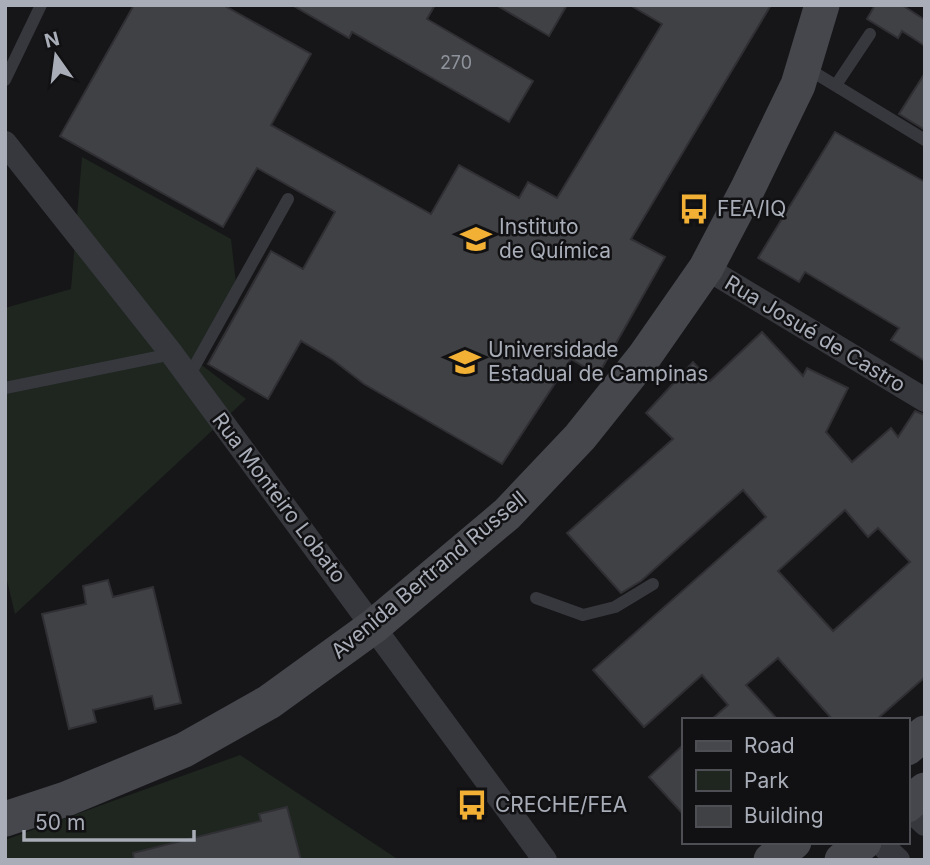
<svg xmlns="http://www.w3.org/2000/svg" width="930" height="865" viewBox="0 0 930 865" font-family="Inter,sans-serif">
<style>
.green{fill:#1e261f}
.building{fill:#404145;stroke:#303034;stroke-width:2;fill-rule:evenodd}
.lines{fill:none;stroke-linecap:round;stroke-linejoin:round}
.lane{stroke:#37383d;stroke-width:12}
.street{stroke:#37383d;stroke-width:24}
.secondary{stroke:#45474d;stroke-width:35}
.labels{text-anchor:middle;stroke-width:5;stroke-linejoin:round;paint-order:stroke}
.number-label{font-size:18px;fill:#8e929b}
.poi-label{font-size:21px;fill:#a8adb8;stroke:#111113;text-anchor:start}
.street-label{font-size:21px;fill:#a8adb8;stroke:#111113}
</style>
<rect width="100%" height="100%" fill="#161618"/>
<g class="green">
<polygon points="82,157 231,239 238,302 199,363 246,399 15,614 5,572 5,308 71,289"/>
<polygon points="240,755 399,860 5,860 5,840"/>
</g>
<g class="building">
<polygon points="134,5 223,5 311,54 271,125 431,214 459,165 519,198 528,182 557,198 662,24 630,5 771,5 631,239 665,257 598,375 571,359 502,464 364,384 333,360 301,341 268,399 208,364 271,251 303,269 335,212 257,168 223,227 60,136"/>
<polygon points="292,5 435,5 427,19 533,81 509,122 352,32 349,38"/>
<polygon points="496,5 567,5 549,36"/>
<polygon points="875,5 902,5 925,20 925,46 902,31 898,38 867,19"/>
<polygon points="925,73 925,130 899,114"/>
<polygon points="835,132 925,182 925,361 891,340 899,328 805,272 799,282 758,258"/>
<path d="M762,332L803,376L807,368L848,388L826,432L852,462L891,428L898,437L915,411L925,415V677L876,720H833L778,658L746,685L778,720H711L728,705L702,675L644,727L593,670L766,517L743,490L641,581L621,593L567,533L673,439L646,413L693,362L710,381ZM845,510L868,537L878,528L910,562L833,631L778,571Z"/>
<polygon points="108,580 113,597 153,587 181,703 155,709 152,696 93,710 96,722 69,729 42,614 86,604 83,586"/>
<polygon points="683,745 683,814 649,777"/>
<polygon points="287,807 301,860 134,860 133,853 261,821 259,814"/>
</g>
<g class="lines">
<g class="lane">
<polyline points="805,67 925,140"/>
<polyline points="5,80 41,5"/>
<polyline points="836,85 870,34"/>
<polyline points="189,376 288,199"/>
<polyline points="5,388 172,354"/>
<polyline points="536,598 583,615 615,607 653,584"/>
</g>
<g class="street">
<polyline points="5,143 172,354 545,860"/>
<polyline points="706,268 925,400"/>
<polyline points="907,807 925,824"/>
<polyline points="879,842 898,860"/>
</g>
<g class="secondary">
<polyline points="907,748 925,733"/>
<polyline points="907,805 925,790"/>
<polyline points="5,819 66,799 184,750 269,702 374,626 507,514 580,437 644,357 706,268 748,188 798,85 822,5"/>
<polyline points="771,860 794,842"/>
<polyline points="842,860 864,842"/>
</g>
</g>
<defs>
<g id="bus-bare" transform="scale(2.415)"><path d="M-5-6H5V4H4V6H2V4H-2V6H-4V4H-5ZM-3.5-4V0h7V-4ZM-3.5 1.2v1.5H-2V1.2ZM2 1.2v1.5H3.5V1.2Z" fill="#f2b134" stroke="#111113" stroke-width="2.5" paint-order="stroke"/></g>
<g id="university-bare" transform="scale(2.415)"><path d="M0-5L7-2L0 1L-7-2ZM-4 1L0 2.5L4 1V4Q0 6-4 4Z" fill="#f2b134" stroke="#111113" stroke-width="2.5" paint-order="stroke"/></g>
</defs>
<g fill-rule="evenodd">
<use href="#bus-bare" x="694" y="209"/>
<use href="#university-bare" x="476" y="239"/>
<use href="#university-bare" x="465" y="362"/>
<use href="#bus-bare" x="472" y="805"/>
</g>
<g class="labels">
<g class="number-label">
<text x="456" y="69">270</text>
</g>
<g class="poi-label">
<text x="717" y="216">FEA/IQ</text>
<text x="499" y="234">Instituto<tspan x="499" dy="24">de Química</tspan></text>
<text x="488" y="357">Universidade<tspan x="488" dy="24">Estadual de Campinas</tspan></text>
<text x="495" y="812">CRECHE/FEA</text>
</g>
<g class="street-label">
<text transform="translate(815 334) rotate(31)" y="7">Rua Josué de Castro</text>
<text transform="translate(279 498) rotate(53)" y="7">Rua Monteiro Lobato</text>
<text transform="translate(429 575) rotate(-40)" y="7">Avenida Bertrand Russell</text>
</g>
</g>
<rect width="930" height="865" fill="none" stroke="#a8adb8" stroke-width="14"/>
<rect x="682" y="718" width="228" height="126" fill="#111113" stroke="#4d4f55" stroke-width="2"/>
<rect x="696" y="741" width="35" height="10" fill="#45474d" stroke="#4d4f55" stroke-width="2"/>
<text x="744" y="753" font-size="21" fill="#a8adb8">Road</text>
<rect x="696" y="770" width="35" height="21" fill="#1e261f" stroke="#4d4f55" stroke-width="2"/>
<text x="744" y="788" font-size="21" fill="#a8adb8">Park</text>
<rect x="696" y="806" width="35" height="21" fill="#404145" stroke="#4d4f55" stroke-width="2"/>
<text x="744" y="823" font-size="21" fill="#a8adb8">Building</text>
<g transform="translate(56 56) rotate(346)" stroke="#111113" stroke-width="5" paint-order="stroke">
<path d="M0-5L12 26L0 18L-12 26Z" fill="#a8adb8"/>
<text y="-10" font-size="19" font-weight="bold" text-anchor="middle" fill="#a8adb8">N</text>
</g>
<path d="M24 830v10h170v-10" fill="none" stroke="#a8adb8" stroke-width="3.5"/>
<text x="35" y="830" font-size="21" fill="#a8adb8" stroke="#111113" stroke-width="5" paint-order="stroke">50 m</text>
</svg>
